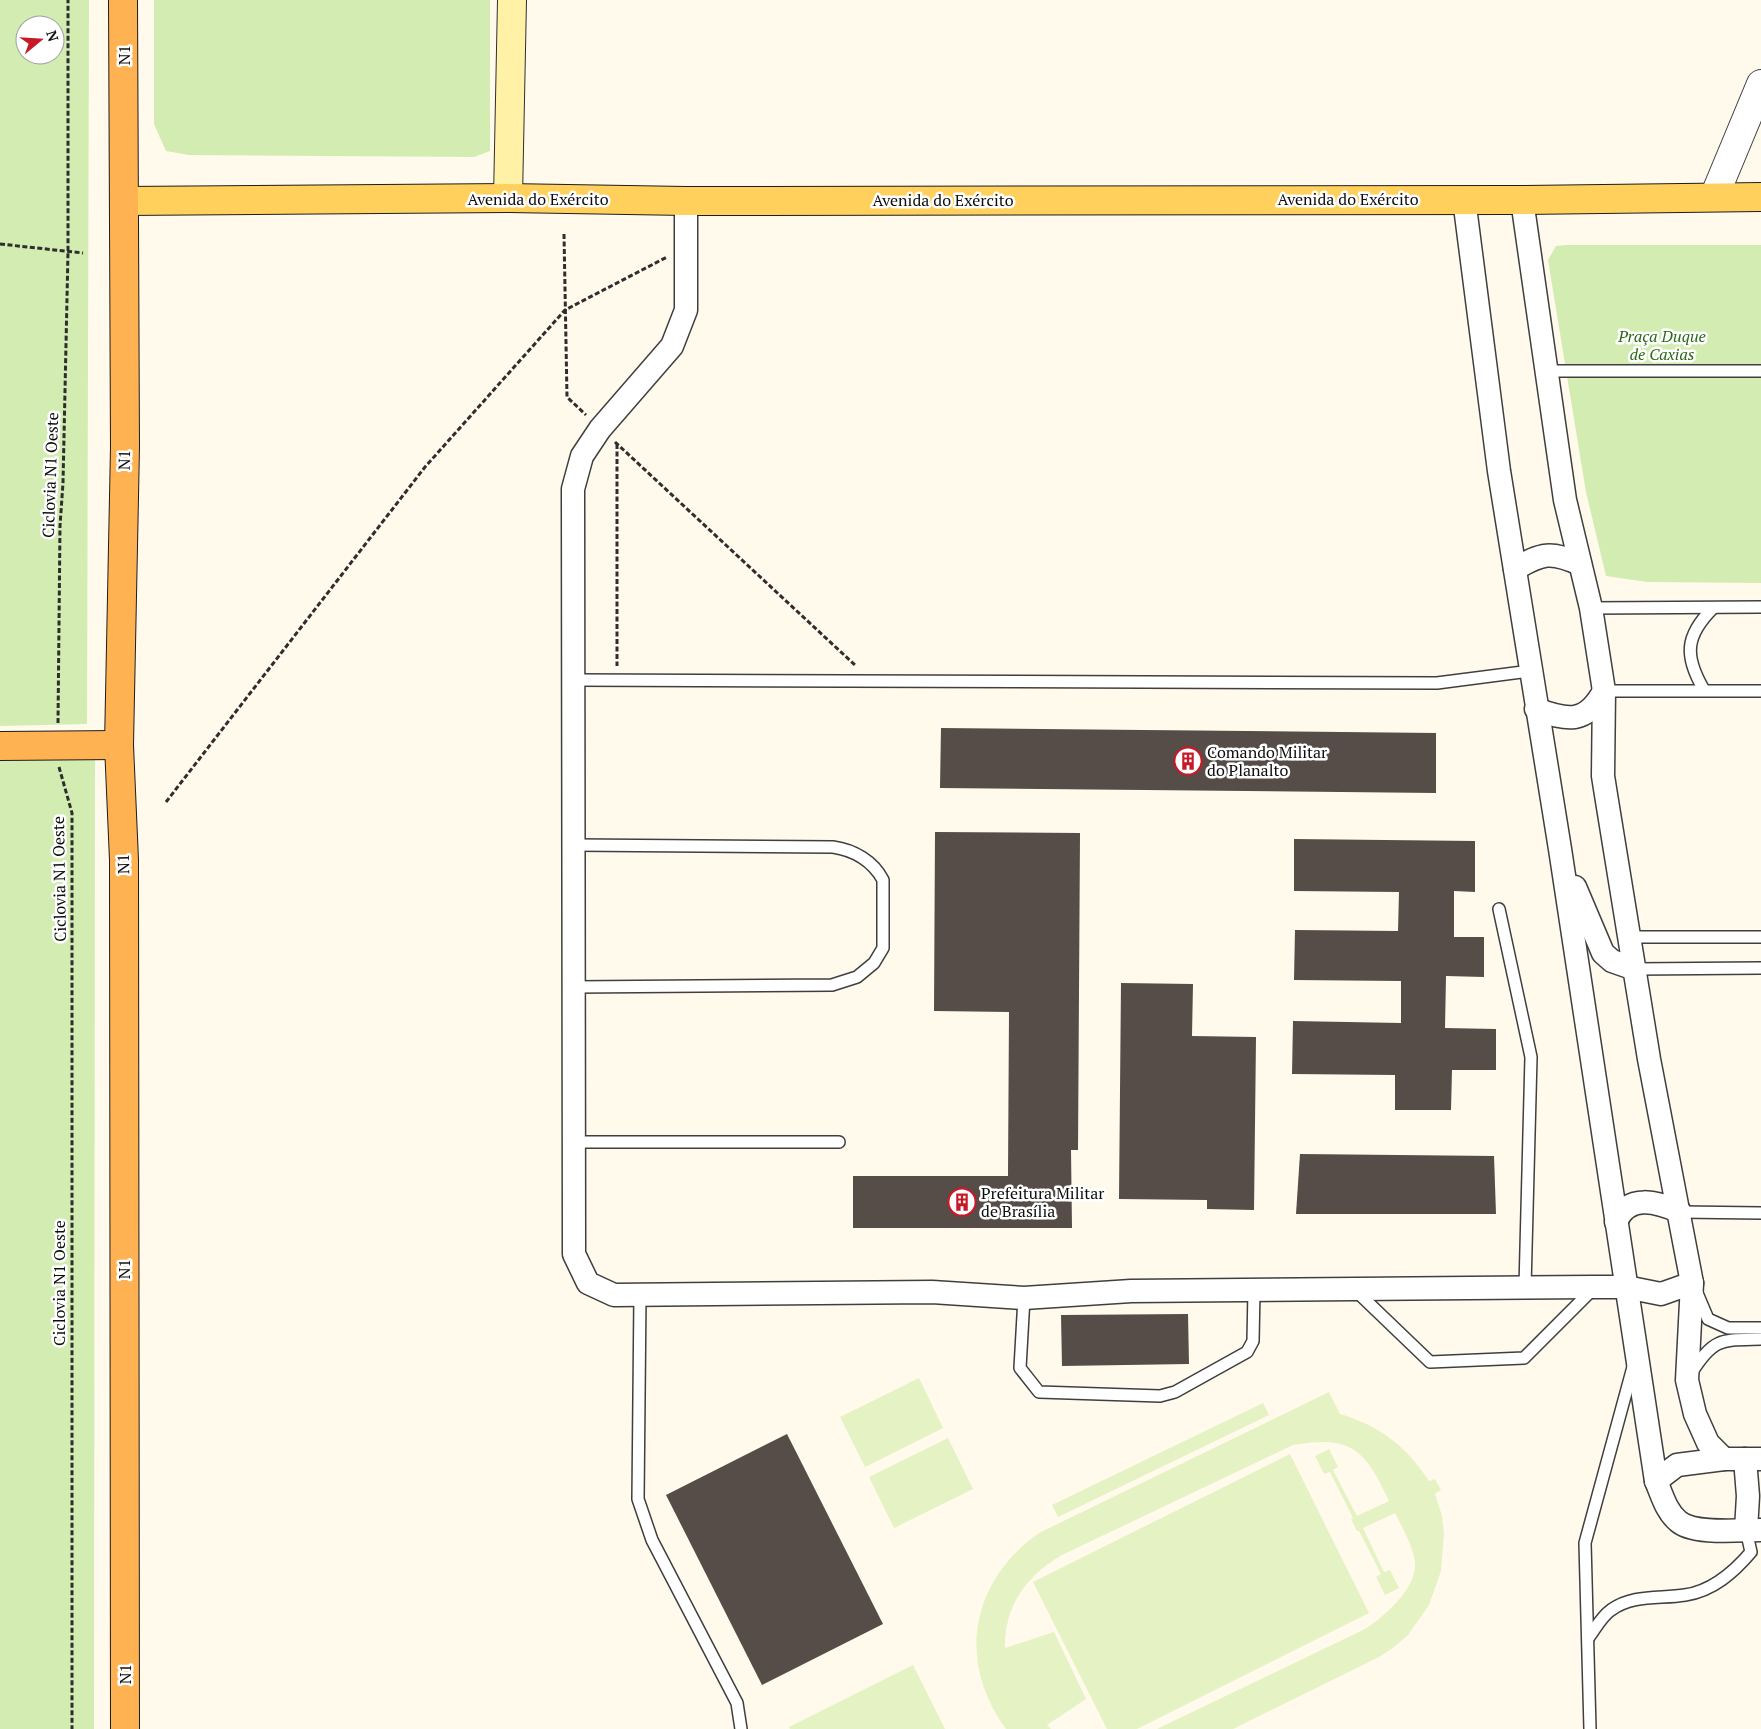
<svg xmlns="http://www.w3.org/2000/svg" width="1761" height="1729" viewBox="0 0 1761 1729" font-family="'PT Serif',serif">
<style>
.green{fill:#d3ecb2;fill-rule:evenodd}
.pitch{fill:#e5f3c4}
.building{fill:#564c48}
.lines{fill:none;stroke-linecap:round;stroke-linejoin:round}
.service-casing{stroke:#3f3f3f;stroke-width:14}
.minor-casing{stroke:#3f3f3f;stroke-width:25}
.tertiary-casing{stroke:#3f3f3f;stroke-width:30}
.secondary-casing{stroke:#2e2e2e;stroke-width:30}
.primary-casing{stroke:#1d1d1d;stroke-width:30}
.trunk-casing{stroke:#1d1d1d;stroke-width:30}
.path{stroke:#2e2e2e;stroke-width:3;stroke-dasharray:5 2.5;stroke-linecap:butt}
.service{stroke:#fff;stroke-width:11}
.minor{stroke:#fff;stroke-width:22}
.tertiary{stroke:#fff;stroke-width:28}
.secondary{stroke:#fff1a6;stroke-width:28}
.primary{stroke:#ffd05b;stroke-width:28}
.trunk{stroke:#ffb252;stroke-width:28}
.labels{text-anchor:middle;stroke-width:5;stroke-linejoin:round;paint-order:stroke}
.street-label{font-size:16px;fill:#0c0c0c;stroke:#fff}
.park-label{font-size:16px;font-style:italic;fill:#2c6818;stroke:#fff}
.poi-label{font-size:16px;fill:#0c0c0c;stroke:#fff;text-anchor:start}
</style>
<rect width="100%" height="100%" fill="#fffaeb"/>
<g class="green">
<path d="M0,0H89L87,724L0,726ZM25,25H55V55H25Z"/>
<polygon points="154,0 490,0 490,151 474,157 189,155 166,151 154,124"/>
<polygon points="1567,245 1761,245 1761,583 1647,582 1606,576 1586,492 1548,260 1556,246"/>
<polygon points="95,749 94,1729 0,1729 0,751"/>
</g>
<g class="pitch">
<polygon points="919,1378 943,1428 865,1467 840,1417"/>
<path d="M1329,1392L1340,1414C1380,1426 1406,1446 1429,1481L1435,1479L1441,1490L1435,1494L1442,1516L1444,1534L1441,1571L1429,1605L1408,1635L1394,1647L1379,1657L1233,1729H1157L1365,1629C1384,1617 1417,1588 1415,1563C1413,1546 1403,1529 1395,1513L1363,1528L1384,1572L1390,1570L1399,1588L1385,1595L1376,1577L1381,1574L1359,1531H1357L1351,1519L1353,1518L1330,1472L1324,1474L1315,1456L1329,1449L1338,1467L1333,1470L1357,1516L1389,1501C1365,1450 1352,1435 1293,1445L1062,1555C1027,1575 1004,1606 1005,1648L1054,1632L1086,1699L1047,1725L1051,1729H1006C956,1661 971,1581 1039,1533Z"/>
<polygon points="1263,1403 1269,1415 1058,1517 1052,1505"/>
<polygon points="948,1438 973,1489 894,1528 869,1477"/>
<polygon points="1290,1454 1369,1613 1137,1729 1107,1729 1033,1582"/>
<polygon points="913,1665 945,1729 790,1729 789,1727"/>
</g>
<g class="building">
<polygon points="941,728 1436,733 1436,793 940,788"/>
<polygon points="935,832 1080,833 1078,1150 1071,1150 1072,1228 853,1228 853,1176 1008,1176 1009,1012 934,1011"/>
<polygon points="1294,839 1475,841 1475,892 1454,891 1454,937 1484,937 1484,977 1446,976 1445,1028 1496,1029 1496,1070 1452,1070 1451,1110 1395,1110 1395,1075 1292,1074 1293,1021 1401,1023 1401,981 1294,980 1295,930 1398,931 1399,892 1294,891"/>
<polygon points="1121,983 1193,984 1192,1036 1256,1037 1254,1210 1207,1209 1207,1200 1119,1199"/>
<polygon points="1300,1154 1494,1156 1496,1214 1296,1214"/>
<polygon points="1188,1314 1189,1364 1062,1366 1061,1315"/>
<polygon points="787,1434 883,1624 762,1685 666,1495"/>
</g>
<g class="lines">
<g class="service-casing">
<g id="service">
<polyline points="1547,371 1761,371"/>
<polyline points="1591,608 1761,607"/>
<polyline points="575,680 1437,683 1530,671"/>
<path d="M1704,690C1684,656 1685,636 1713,608"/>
<polyline points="1604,691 1761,691"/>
<polyline points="1499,909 1531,1057 1525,1287"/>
<polyline points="1630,937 1761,937"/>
<polyline points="1635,969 1761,968"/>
<path d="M575,987L832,985L857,977L874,963L883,948V880C873,861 854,850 833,847L575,845"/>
<polyline points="575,1142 839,1142"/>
<polyline points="1680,1212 1761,1213"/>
<polyline points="1355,1290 1430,1362 1524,1358 1594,1288"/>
<polyline points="1697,1293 1708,1319 1728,1328 1761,1328"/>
<polyline points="640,1295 638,1499 652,1540 737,1703 741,1729"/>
<polyline points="1024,1298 1020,1368 1039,1392 1160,1396 1175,1392 1247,1352 1253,1341 1254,1290"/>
<path d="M1692,1372C1714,1337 1723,1340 1761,1339"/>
<path d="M1589,1637C1595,1629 1602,1616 1611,1610C1633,1594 1660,1599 1685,1595C1713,1591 1734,1572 1751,1552L1746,1530"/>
<polyline points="1590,1729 1585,1543 1633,1367"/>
</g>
</g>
<g class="minor-casing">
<g id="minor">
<path d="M1464,199L1499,471L1560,849L1656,1481C1662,1495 1666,1511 1678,1521C1693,1535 1740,1530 1761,1530"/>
<polyline points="1522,200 1565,500 1591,608 1604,691 1603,776 1607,801 1649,1059 1692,1283 1687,1380 1695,1414 1708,1443 1724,1459"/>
<polyline points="686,201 686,310 672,346 600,429 582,456 573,489 574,1254 588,1283 614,1295 932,1292 1024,1298 1131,1291 1594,1287 1626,1287 1661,1294 1692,1283"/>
<path d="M1515,569C1542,553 1551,551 1580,564"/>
<path d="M1536,709C1568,721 1586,724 1604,691"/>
<polyline points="1575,887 1603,953 1612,961 1635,969"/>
<path d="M1616,1222C1628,1193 1658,1202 1680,1212"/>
<polyline points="1745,1459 1748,1496 1746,1530"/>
<polyline points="1656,1481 1677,1465 1724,1459 1761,1459"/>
</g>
</g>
<g class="tertiary-casing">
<polyline id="tertiary" points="1714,197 1761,84"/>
</g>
<g class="secondary-casing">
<polyline id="secondary" points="508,198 512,0"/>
</g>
<g class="primary-casing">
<polyline id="primary" points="124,201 508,198 686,201 1522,200 1761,197"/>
</g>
<g class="trunk-casing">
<g id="trunk">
<polyline points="123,0 125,447 119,745 124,860 125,1729"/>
<polyline points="0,746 119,745"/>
</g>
</g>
<g class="path">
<polyline points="564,234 567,397 586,415"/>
<polyline points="0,244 83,253"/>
<polyline points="615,442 856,666"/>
<polyline points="617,444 617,666"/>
<polyline points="58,723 60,526 63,483 68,252 68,0"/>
<polyline points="59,767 72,813 72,1729"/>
<polyline points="166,802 425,467 565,310 667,257"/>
</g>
<use href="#service" class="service"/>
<use href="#minor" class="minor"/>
<use href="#tertiary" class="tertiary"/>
<use href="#secondary" class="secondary"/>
<use href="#primary" class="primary"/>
<use href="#trunk" class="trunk"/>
</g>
<defs>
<g id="building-ring" transform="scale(1.4375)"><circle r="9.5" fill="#fff" stroke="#c61a29" stroke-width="1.5"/><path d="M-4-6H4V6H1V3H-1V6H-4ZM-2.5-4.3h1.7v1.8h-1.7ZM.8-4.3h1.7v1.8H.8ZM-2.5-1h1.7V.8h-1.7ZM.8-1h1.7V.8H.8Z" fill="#c61a29"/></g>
</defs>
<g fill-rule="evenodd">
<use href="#building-ring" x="1188" y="761"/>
<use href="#building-ring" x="962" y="1202"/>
</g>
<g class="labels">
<g class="street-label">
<text transform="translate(124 55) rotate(-90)" y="6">N1</text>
<text x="538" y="205">Avenida do Exército</text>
<text x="1348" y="205">Avenida do Exército</text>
<text x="943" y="206">Avenida do Exército</text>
<text transform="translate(124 460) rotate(-89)" y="6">N1</text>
<text transform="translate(50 475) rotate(-88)" y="6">Ciclovia N1 Oeste</text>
<text transform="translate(123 864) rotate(-91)" y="6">N1</text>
<text transform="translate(59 879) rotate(-91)" y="6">Ciclovia N1 Oeste</text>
<text transform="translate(124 1269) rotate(-90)" y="6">N1</text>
<text transform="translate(59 1283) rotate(-90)" y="6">Ciclovia N1 Oeste</text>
<text transform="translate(125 1674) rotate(-90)" y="6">N1</text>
</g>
<g class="park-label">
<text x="1662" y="342">Praça Duque<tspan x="1662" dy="18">de Caxias</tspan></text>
</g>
<g class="poi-label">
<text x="1207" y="758">Comando Militar<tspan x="1207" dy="18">do Planalto</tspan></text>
<text x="981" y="1199">Prefeitura Militar<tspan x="981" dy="18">de Brasília</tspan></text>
</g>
</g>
<g transform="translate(40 40) rotate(72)"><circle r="24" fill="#ffffff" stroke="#9e9e9e"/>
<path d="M0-4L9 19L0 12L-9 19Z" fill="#c61a29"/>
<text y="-8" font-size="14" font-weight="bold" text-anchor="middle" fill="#0c0c0c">N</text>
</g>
</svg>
